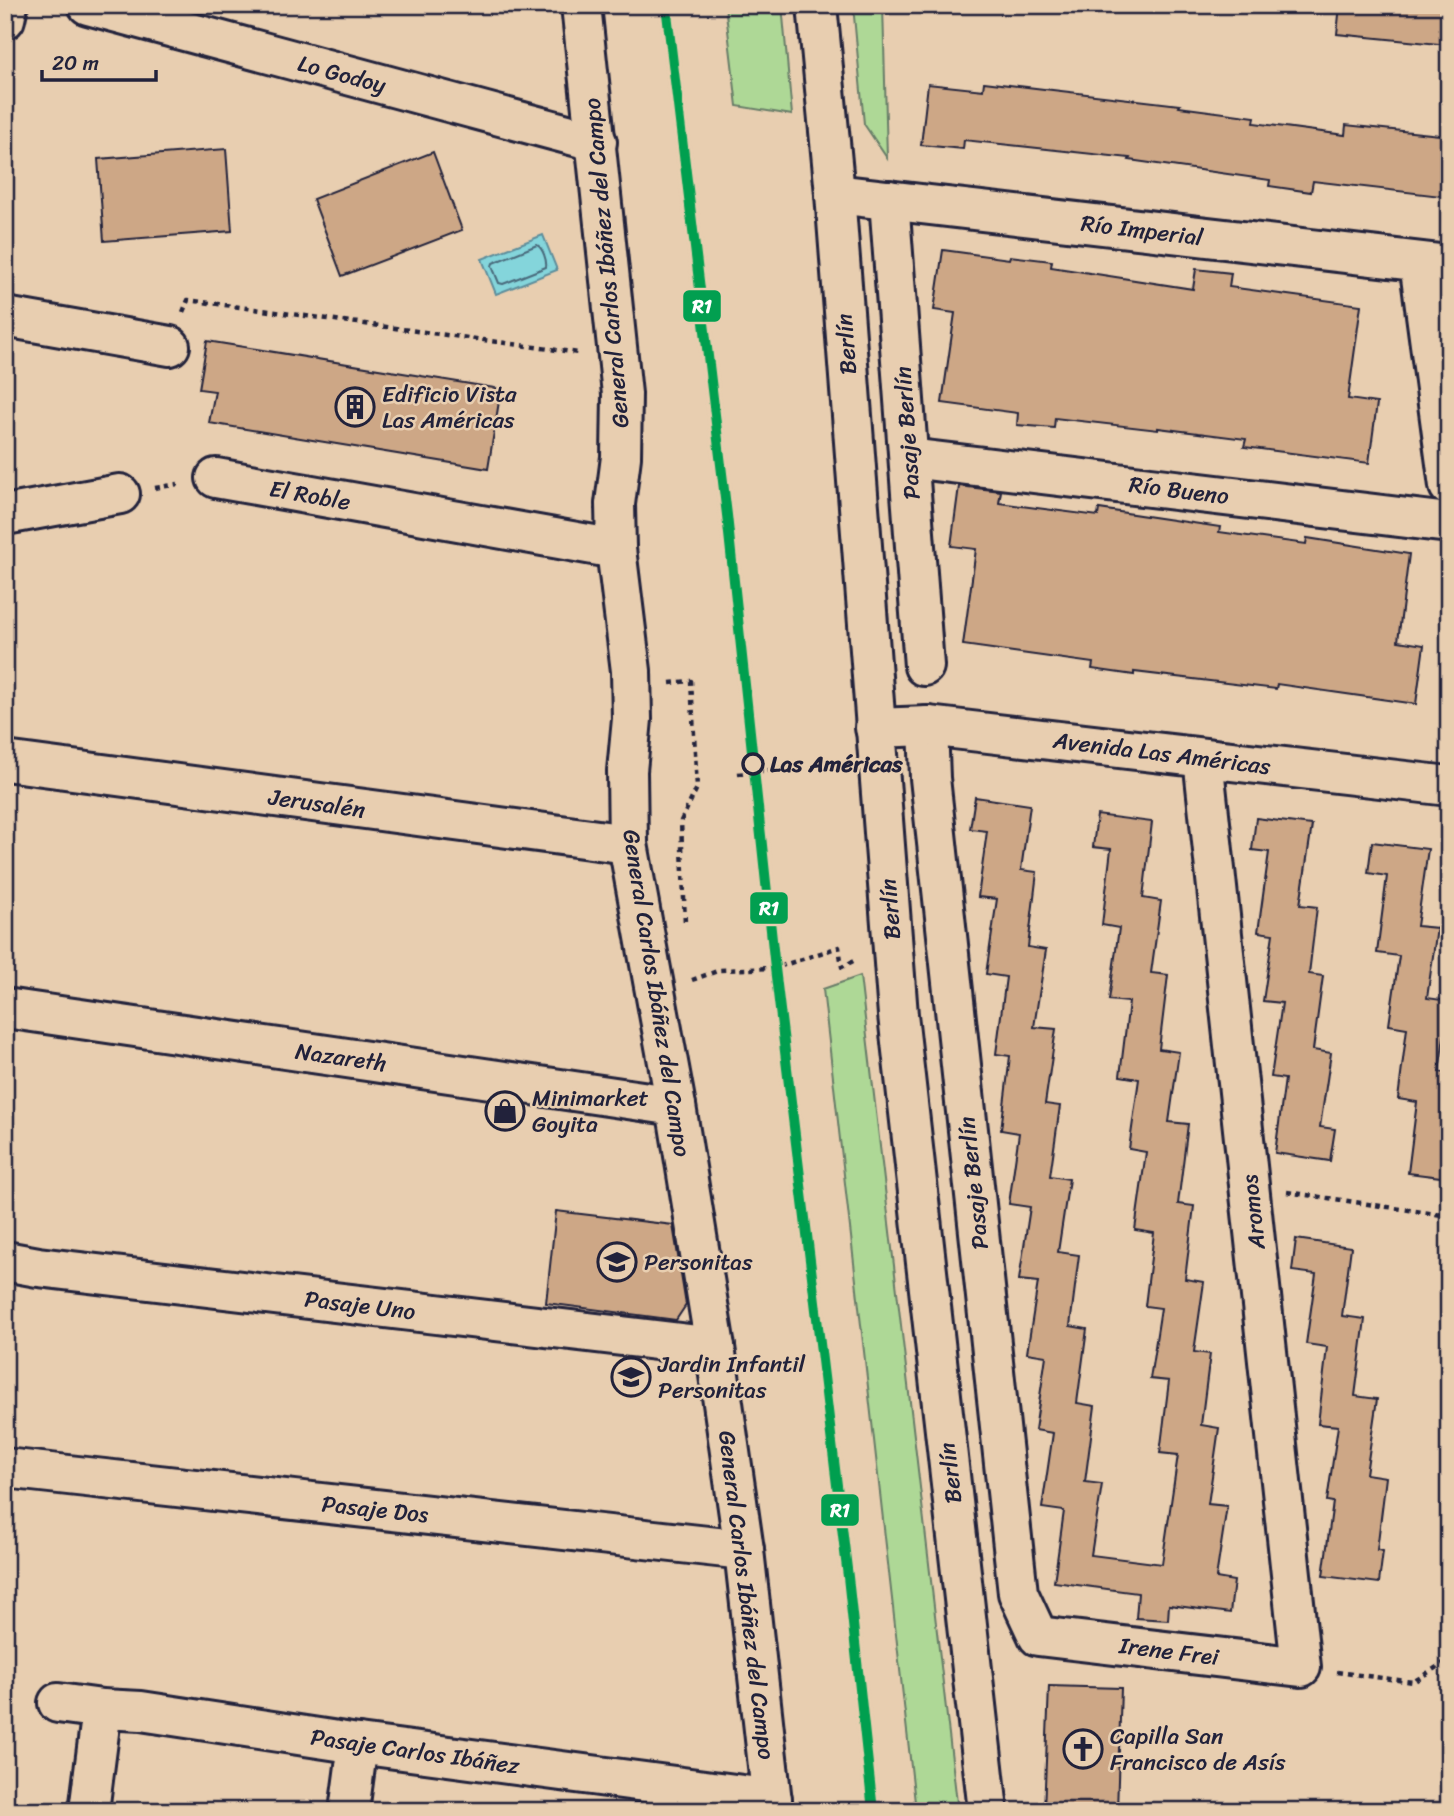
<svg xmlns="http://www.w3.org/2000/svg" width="1454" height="1816" viewBox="0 0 1454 1816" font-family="Sriracha,sans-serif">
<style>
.green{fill:#aed896;stroke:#687d68;stroke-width:2}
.water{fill:#84d5db;stroke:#5d8d9b;stroke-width:2}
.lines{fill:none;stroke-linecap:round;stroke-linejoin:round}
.shore{stroke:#496a7b;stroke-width:2}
.building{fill:#cda786;stroke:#22223b;stroke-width:2}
.minor-casing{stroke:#22223b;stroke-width:44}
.major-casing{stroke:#22223b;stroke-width:44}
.path{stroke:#22223b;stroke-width:4.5;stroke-dasharray:5 5;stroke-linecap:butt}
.minor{stroke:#e8ceb0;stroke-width:38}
.major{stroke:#e8ceb0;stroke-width:38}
.rail-1-casing{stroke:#e8ceb0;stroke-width:16}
.rail-1{stroke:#029f50;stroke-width:10}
.stop-dot{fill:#e8ceb0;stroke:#22223b;stroke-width:3.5}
.labels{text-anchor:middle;stroke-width:5;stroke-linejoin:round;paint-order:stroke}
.street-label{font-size:23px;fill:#22223b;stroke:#e8ceb0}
.poi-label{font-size:23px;fill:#22223b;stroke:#e8ceb0;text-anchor:start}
.stop-label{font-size:23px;font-weight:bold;fill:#22223b;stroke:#e8ceb0;text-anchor:start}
.line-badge{stroke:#e8ceb0;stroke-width:2.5}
.badge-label{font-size:19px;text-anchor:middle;font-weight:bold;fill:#fff}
</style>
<rect width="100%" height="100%" fill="#e8ceb0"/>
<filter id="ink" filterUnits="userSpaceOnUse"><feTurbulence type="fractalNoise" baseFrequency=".0143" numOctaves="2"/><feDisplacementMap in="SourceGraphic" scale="14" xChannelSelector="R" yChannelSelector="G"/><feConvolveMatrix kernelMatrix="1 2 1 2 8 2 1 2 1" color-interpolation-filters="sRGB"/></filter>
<g filter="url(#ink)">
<g class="green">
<polygon points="725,5 782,5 792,115 737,106"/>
<polygon points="853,5 883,5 887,158 864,124"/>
<polygon points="860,976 958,1811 916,1811 823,989"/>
</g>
<polygon class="water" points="543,235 557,270 496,294 482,259"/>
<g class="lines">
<path class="shore" d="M537,245C543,248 547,261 546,267L503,284L499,283L492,266L493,263Z"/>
</g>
<g class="building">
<polygon points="1340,5 1449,5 1449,45 1337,34"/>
<polygon points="984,82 1180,105 1179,107 1255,117 1254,123 1345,135 1346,125 1449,136 1449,197 1313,181 1311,192 1269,186 1270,180 1129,160 1130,158 964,140 963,149 921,145 928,84 983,90"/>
<polygon points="226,149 232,231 104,241 98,159"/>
<polygon points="433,152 462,230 342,276 313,199"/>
<polygon points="943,250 1009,259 1010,256 1052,261 1051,267 1193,289 1196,269 1231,273 1229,287 1361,305 1348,399 1377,403 1369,463 1244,447 1246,439 1158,428 1158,430 1055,418 1054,428 1017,425 1018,413 942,403 955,313 934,310"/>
<polygon points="207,341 501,389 488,469 209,423 215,391 199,389"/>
<polygon points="959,486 1001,491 999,503 1098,516 1099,509 1220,527 1219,532 1306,544 1307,538 1409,554 1398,641 1424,645 1416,704 1277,684 1276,689 1134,672 1134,675 1092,669 1093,663 963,645 976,549 951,546"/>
<polygon points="975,797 1030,805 1021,870 1037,872 1028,947 1046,950 1034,1027 1056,1029 1045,1104 1060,1106 1050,1176 1069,1179 1058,1252 1079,1255 1070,1326 1087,1329 1077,1403 1095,1406 1085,1482 1102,1484 1091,1555 1162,1564 1178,1455 1160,1453 1169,1381 1150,1379 1161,1308 1145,1306 1154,1233 1135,1230 1146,1152 1129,1149 1139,1079 1120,1076 1129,1002 1109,1000 1119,928 1102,925 1111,849 1093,847 1097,815 1152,822 1143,898 1161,901 1151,973 1168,975 1159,1049 1179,1052 1169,1122 1188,1124 1178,1204 1194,1206 1185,1279 1204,1282 1194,1352 1210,1354 1201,1425 1219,1428 1208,1504 1227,1506 1216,1578 1234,1581 1230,1613 1169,1605 1168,1620 1136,1618 1138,1593 1054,1582 1064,1511 1042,1508 1053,1433 1035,1430 1046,1356 1027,1353 1038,1282 1019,1280 1030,1207 1009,1204 1019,1133 1001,1130 1010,1056 996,1054 1006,977 986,974 997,899 978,897 987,831 970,829"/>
<polygon points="1256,818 1312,825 1300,905 1317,907 1309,974 1323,976 1313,1050 1331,1053 1320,1127 1335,1129 1330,1161 1275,1153 1285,1079 1271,1077 1282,1003 1263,1001 1273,934 1258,932 1269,852 1252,850"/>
<polygon points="1372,842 1428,849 1417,926 1437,928 1427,998 1449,1001 1439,1072 1449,1073 1449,1178 1408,1173 1417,1102 1398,1099 1407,1028 1389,1025 1399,956 1377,953 1387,876 1368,873"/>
<polygon points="556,1211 673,1225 686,1305 676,1320 546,1303"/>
<polygon points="1296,1239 1351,1247 1342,1316 1365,1319 1355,1396 1377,1399 1366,1474 1386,1477 1377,1550 1383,1551 1379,1583 1323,1576 1333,1502 1327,1501 1338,1426 1318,1424 1327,1347 1306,1344 1316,1274 1292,1271"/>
<polygon points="1049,1686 1121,1688 1117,1811 1044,1811"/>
</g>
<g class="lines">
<g class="minor-casing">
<g id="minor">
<polyline points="88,5 597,142"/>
<polyline points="581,5 622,394 621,457 615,504 616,549 631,671 632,719 627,771 628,844 676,1106 715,1347 744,1550 773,1811"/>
<polyline points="5,19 8,5"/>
<polyline points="835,194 1449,265"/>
<polyline points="889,200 924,666"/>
<polyline points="1419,262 1449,486"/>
<polyline points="5,317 170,346"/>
<polyline points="909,458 1449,523"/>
<polyline points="216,478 616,549"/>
<polyline points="5,515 120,494"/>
<polyline points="928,726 930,778 1018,1593 1038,1636 1301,1667 1203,758"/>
<polyline points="875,728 928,726 1449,786"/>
<polyline points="5,761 628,844"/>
<polyline points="5,1008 676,1106"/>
<polyline points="5,1261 38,1267 715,1347"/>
<polyline points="5,1468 744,1550"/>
<polyline points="58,1703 102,1709 141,1711 358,1744 772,1799"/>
<polyline points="89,1811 102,1709"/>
<polyline points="349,1811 358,1744"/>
</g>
</g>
<g class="major-casing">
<polyline id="major" points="817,5 835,194 898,1015 988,1811"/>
</g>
<g class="path">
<polyline points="183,312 188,300 579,353"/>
<polyline points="155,488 178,484"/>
<polyline points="670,683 691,681 697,788 681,821 685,924"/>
<polyline points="738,774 796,767"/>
<polyline points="692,980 720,970 775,968 839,947 842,967 855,960"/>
<polyline points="1287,1192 1449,1216"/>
<polyline points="1337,1672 1413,1682 1445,1662 1449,1662"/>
</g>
<use href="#minor" class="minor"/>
<use href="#major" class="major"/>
<g class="rail-1-casing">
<polyline id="rail-1" points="666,5 727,515 775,968 848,1577 873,1811"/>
</g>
<use href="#rail-1" class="rail-1"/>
</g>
</g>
<defs>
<g id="building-ring" transform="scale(2.0125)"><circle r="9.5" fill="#e8ceb0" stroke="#22223b" stroke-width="1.5"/><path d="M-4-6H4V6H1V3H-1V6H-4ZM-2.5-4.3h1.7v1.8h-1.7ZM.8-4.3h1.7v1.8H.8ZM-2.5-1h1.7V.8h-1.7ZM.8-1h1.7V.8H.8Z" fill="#22223b"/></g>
<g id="shop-ring" transform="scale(2.0125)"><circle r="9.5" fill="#e8ceb0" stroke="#22223b" stroke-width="1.5"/><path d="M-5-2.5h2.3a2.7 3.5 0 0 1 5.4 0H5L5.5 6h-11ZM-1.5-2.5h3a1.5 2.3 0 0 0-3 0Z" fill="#22223b"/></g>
<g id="school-ring" transform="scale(2.0125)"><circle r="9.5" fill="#e8ceb0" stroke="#22223b" stroke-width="1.5"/><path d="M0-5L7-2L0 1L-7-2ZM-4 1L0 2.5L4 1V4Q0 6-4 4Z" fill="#22223b"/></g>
<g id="church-ring" transform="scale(2.0125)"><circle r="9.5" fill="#e8ceb0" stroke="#22223b" stroke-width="1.5"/><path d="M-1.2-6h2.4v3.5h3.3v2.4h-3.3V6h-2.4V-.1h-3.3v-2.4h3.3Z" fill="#22223b"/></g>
</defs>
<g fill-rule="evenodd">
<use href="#building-ring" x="355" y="407"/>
<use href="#shop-ring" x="505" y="1111"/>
<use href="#school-ring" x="617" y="1262"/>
<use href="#school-ring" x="631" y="1377"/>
<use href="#church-ring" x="1083" y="1749"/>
</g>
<circle class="stop-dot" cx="753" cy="764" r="10"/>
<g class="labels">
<g class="street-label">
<text transform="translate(342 74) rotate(15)" y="8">Lo Godoy</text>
<text transform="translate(1142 230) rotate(7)" y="8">Río Imperial</text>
<text transform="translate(606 263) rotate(-95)" y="8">General Carlos Ibáñez del Campo</text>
<text transform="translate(846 344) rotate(-94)" y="8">Berlín</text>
<text transform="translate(907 433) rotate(-94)" y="8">Pasaje Berlín</text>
<text transform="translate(1179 490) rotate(7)" y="8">Río Bueno</text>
<text transform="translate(310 495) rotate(10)" y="8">El Roble</text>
<text transform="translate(1162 753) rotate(7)" y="8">Avenida Las Américas</text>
<text transform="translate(317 803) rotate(8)" y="8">Jerusalén</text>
<text transform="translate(890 909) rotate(-94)" y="8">Berlín</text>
<text transform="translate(657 993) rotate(81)" y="8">General Carlos Ibáñez del Campo</text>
<text transform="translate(341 1057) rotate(8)" y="8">Nazareth</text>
<text transform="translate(973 1183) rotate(-96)" y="8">Pasaje Berlín</text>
<text transform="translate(1253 1212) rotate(-96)" y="8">Aromos</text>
<text transform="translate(360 1305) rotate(7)" y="8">Pasaje Uno</text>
<text transform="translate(950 1473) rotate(-96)" y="8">Berlín</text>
<text transform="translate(375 1509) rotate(6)" y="8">Pasaje Dos</text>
<text transform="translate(747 1595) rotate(83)" y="8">General Carlos Ibáñez del Campo</text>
<text transform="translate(1169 1651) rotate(7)" y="8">Irene Frei</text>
<text transform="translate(415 1751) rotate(8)" y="8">Pasaje Carlos Ibáñez</text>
</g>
<g class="poi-label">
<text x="382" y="402">Edificio Vista<tspan x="382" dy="26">Las Américas</tspan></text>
<text x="532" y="1106">Minimarket<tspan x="532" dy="26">Goyita</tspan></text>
<text x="644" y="1270">Personitas</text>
<text x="658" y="1372">Jardin Infantil<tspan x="658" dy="26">Personitas</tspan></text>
<text x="1110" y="1744">Capilla San<tspan x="1110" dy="26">Francisco de Asís</tspan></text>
</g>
<g class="stop-label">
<text x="770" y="772">Las Américas</text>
</g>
</g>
<g class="line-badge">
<rect x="682" y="289" width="40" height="34" rx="7" fill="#029f50"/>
<rect x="749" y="891" width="40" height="34" rx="7" fill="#029f50"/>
<rect x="820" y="1493" width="40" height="34" rx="7" fill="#029f50"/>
</g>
<g class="badge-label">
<text x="702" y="313">R1</text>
<text x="769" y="915">R1</text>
<text x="840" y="1517">R1</text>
</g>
<rect width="1454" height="1816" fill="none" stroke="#e8ceb0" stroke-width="28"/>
<rect x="14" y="14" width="1426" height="1788" fill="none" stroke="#22223b" stroke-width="2.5" filter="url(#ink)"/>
<path d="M42 70v10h114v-10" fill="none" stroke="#22223b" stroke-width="3.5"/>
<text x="52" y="70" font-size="21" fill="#22223b" stroke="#e8ceb0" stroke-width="5" paint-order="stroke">20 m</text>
</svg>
